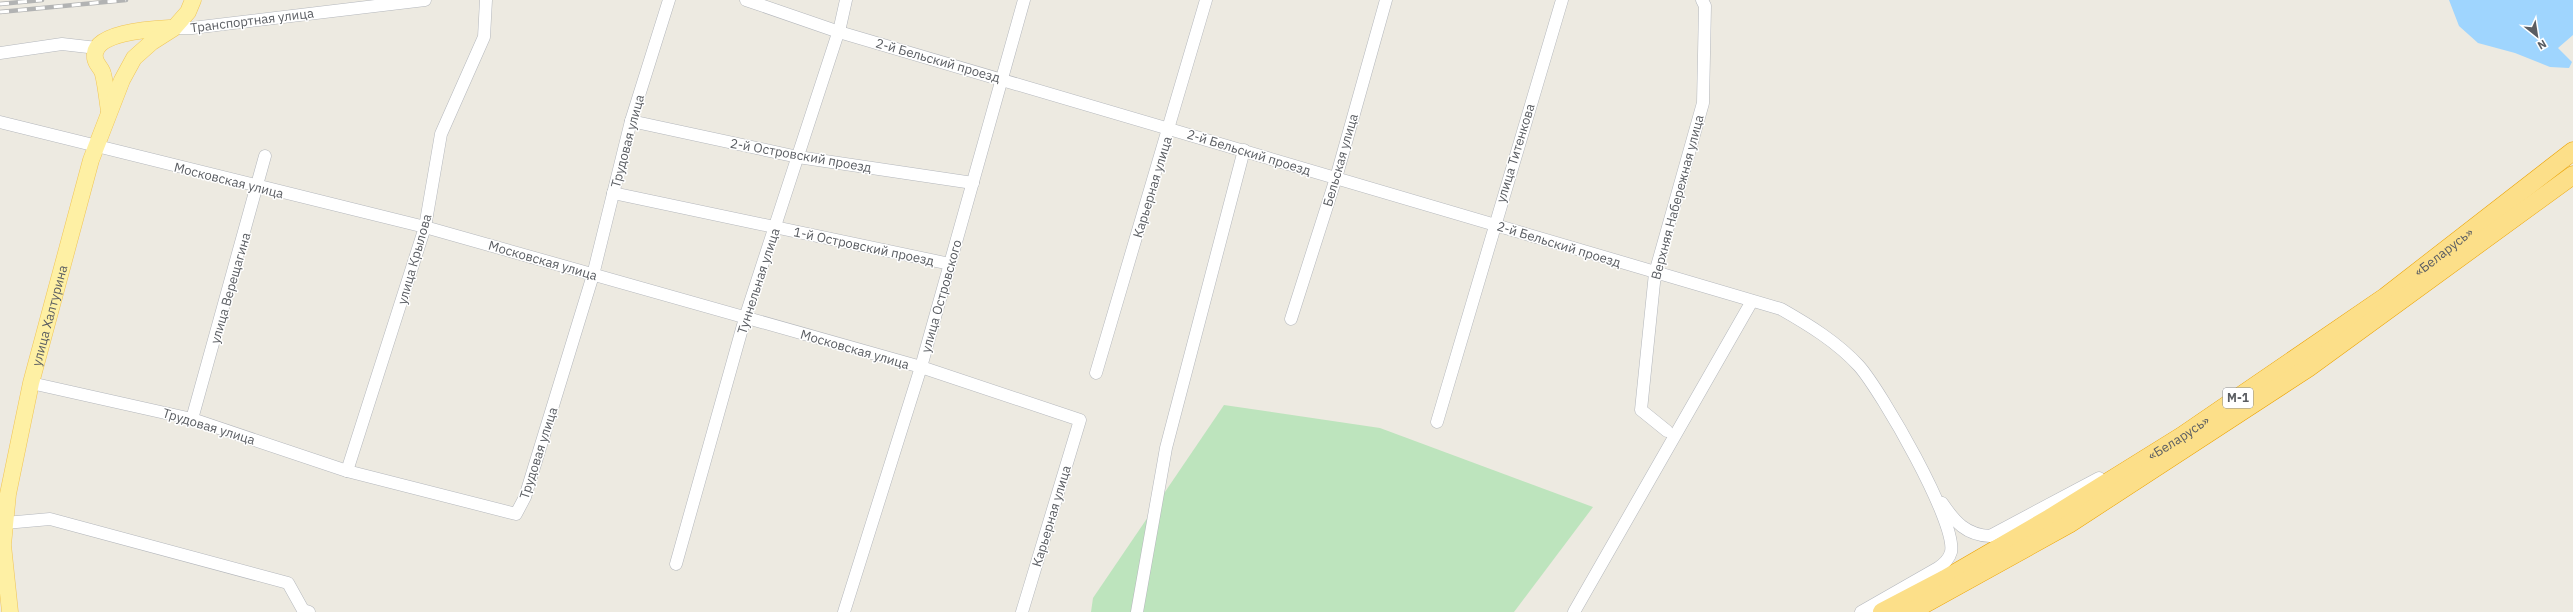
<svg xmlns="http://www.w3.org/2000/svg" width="2573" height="612" viewBox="0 0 2573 612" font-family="'IBM Plex Sans',sans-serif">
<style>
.green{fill:#bde4bd}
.water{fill:#9fd5fe}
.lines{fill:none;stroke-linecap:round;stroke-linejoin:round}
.minor-casing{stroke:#b4b7bc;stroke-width:13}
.major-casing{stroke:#f0c557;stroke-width:17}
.highway-casing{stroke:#eca302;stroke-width:19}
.minor{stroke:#fff;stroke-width:12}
.major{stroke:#fef0a4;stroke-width:16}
.highway{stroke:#fcdf89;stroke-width:18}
.rail-casing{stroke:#b2b3b3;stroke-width:4.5}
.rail{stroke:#fff;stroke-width:3;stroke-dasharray:9;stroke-linecap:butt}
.labels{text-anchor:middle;stroke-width:3;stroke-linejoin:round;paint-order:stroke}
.shield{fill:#fff;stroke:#8c8e91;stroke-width:1}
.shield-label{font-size:12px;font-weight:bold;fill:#5a5d62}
.street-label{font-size:13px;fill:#5a5d62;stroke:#fff}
</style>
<rect width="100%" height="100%" fill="#edeae1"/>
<polygon class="green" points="1224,405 1380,428 1593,507 1514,612 1091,612 1093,598"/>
<polygon class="water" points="2449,0 2573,0 2573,35 2558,48 2572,62 2569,68 2550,67 2515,53 2478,43 2459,26"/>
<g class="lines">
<g class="minor-casing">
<g id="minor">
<path d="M746,0L839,32L1781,309C1809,325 1837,342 1859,366C1881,391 1957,522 1951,552C1949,559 1944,564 1938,568L1861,612"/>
<polyline points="174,28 192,28 425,0"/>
<polyline points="0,53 62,44 97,48"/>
<polyline points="631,121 798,157 973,183"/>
<polyline points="0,122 425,227 921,367 1080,420 1022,612"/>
<polyline points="613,193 950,264"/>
<polyline points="1291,319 1336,178 1386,0"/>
<polyline points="1096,373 1206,0"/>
<polyline points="31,383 192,419 347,471 516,514 525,497 593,275 631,121 669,0"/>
<polyline points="192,419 265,156"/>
<polyline points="1437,422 1562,0"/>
<polyline points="1667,431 1641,410 1655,273 1703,103 1705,6 1702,0"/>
<polyline points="347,471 425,227 441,134 484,37 486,0"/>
<path d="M1942,503C1955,522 1966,535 1990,536L2099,478"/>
<polyline points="5,523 50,519 288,583 303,610 309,612"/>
<polyline points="676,564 745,318 840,27 846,0"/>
<polyline points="844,612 921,367 1024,0"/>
<polyline points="1137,612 1166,448 1244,150"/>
<polyline points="1574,612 1752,301"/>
</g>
</g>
<g class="major-casing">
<g id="major">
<path d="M109,111C107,99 106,86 103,74C102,68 96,65 95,58C91,32 152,29 170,28"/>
<path id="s1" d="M10,612L3,545L8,494L31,383L91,160L122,80L134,58L152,42L174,28L188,12L193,0"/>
</g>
</g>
<g class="highway-casing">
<g id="highway">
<path id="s2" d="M1882,612L1945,579L2050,518L2182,436L2385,297L2573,151"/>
<polyline points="1910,612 2069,524 2308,368 2573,175"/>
</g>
</g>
<use href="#minor" class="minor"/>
<use href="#major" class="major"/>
<use href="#highway" class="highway"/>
<g class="rail-casing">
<g id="rail">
<polyline points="0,4 42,0"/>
<polyline points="0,12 126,0"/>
</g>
</g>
<use href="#rail" class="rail"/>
</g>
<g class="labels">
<rect class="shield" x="2223" y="388" width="30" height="20" rx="3"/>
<g class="shield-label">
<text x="2238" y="402">М-1</text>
</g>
<g class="street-label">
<text transform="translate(252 20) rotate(-7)" y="5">Транспортная улица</text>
<text transform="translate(938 60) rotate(16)" y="5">2-й Бельский проезд</text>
<text transform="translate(627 141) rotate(-75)" y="5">Трудовая улица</text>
<text transform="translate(1249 152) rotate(17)" y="5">2-й Бельский проезд</text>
<text transform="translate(1515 153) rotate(-73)" y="5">улица Титенкова</text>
<text transform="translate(801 155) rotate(10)" y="5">2-й Островский проезд</text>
<text transform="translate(1340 160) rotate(-74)" y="5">Бельская улица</text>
<text transform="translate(229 180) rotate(14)" y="5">Московская улица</text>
<text transform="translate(1152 187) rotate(-73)" y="5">Карьерная улица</text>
<text transform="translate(1677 197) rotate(-75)" y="5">Верхняя Набережная улица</text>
<text transform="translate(1559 244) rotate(17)" y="5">2-й Бельский проезд</text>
<text transform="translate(864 246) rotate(12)" y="5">1-й Островский проезд</text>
<text dy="5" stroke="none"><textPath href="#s2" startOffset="668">«Беларусь»</textPath></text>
<text transform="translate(414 259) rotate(-74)" y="5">улица Крылова</text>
<text transform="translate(543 260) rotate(16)" y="5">Московская улица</text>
<text transform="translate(758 281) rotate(-72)" y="5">Туннельная улица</text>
<text transform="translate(230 288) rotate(-74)" y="5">улица Верещагина</text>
<text transform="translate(941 296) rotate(-74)" y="5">улица Островского</text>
<text dy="5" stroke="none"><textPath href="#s1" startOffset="302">улица Халтурина</textPath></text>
<text transform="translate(855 349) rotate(16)" y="5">Московская улица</text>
<text transform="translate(209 426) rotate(17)" y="5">Трудовая улица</text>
<text dy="5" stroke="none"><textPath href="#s2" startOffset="344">«Беларусь»</textPath></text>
<text transform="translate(538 453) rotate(-72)" y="5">Трудовая улица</text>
<text transform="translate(1051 516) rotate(-73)" y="5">Карьерная улица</text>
</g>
</g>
<g transform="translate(2537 36) rotate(150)" stroke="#ffffff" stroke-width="3" paint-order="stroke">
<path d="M0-3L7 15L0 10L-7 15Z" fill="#5a5d62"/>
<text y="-6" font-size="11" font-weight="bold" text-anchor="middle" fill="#5a5d62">N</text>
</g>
</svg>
